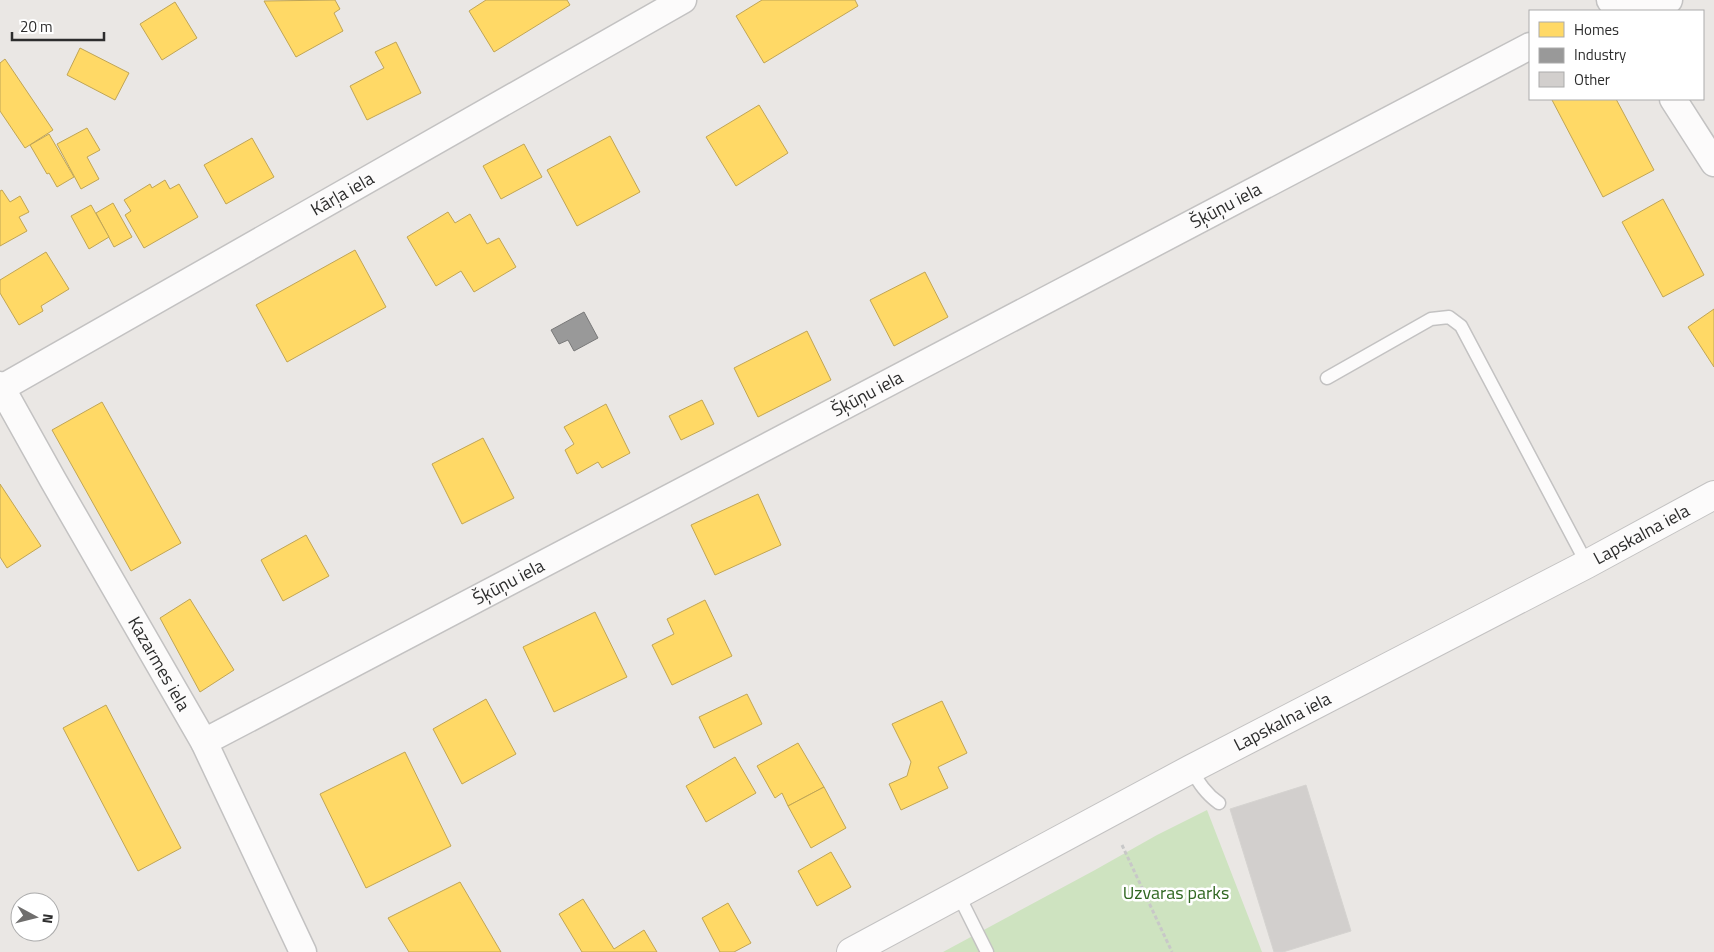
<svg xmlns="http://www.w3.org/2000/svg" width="1714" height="952" viewBox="0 0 1714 952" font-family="'Titillium Web',sans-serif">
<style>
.green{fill:#cee3c0}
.homes{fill:#ffd966;stroke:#c0a555}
.industry{fill:#999;stroke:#797979}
.building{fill:#d2cfcd;stroke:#d5d3d0}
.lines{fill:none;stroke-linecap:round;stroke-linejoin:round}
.service-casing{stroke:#c3c2c2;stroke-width:15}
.minor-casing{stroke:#c3c2c2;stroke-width:29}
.secondary-casing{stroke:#c3c2c2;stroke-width:30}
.path{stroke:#c8c8c8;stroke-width:3;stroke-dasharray:4 2.5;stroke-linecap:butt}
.service{stroke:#fcfbfb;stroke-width:12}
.minor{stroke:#fcfbfb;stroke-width:26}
.secondary{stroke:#fcfbfb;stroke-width:28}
.labels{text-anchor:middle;stroke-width:5;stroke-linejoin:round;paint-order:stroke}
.street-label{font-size:18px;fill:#2d2d2d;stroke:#fff}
.park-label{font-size:18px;fill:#306721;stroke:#fff}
</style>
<rect width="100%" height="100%" fill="#eae7e4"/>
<polygon class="green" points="1207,810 1262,952 943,952 1095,870 1157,835"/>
<g class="homes">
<polygon points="335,0 340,9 334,13 343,31 296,57 264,1"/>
<polygon points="486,0 567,0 570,5 494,52 469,11"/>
<polygon points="762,0 855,0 858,6 764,63 736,16"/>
<polygon points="175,2 197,38 162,60 140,24"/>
<polygon points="396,42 421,93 367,120 350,86 384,68 375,52"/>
<polygon points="80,48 129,73 115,100 67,75"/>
<polygon points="5,59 53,130 25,148 0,111 0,63"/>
<polygon points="1555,99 1616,99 1654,170 1603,197 1552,100"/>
<polygon points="759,105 788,153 736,186 706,137"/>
<polygon points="87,128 100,150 87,157 99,179 81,189 57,144"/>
<polygon points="49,134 74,177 57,187 49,173 47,174 30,145"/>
<polygon points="610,136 640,192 577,226 547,170"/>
<polygon points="252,138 274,177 226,204 204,165"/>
<polygon points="524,144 542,177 501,199 483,166"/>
<polygon points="165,180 170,189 179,184 198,217 144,248 125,215 131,211 124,200 150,184 152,188"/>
<polygon points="2,190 10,202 20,196 29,212 19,217 27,231 0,246 0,191"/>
<polygon points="1663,199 1704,275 1663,297 1622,222"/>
<polygon points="113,203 132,237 114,247 96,213"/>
<polygon points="91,205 109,237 89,249 71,216"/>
<polygon points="448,212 455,223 470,214 487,244 499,238 516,267 474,292 461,271 436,286 407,237"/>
<polygon points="355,250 386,307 287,362 256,305"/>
<polygon points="46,252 69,289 41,306 43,311 19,325 0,293 0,280"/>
<polygon points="925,272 948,317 894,346 870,300"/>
<polygon points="1714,309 1714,367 1688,327"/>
<polygon points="807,331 831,380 758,417 734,368"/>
<polygon points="702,400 714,424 681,440 669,416"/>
<polygon points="102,402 181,543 131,571 52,430"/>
<polygon points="606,404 630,453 602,468 598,462 577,474 565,450 574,444 564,427"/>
<polygon points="483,438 514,498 462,524 432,464"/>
<polygon points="0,484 41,546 7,568 0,557"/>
<polygon points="758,494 781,545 715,575 691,525"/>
<polygon points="306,535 329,576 283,601 261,560"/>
<polygon points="190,599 234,670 200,692 160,618"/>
<polygon points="705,600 732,656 672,685 652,645 674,634 667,619"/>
<polygon points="595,612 627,677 554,712 523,647"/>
<polygon points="747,694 762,724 714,748 699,717"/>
<polygon points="486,699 516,754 462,784 433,729"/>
<polygon points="942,701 967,753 938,767 948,788 901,810 889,784 907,776 911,762 892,724"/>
<polygon points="106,705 181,848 138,871 63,728"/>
<polygon points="798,743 824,787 788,806 782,793 775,798 757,766"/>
<polygon points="405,752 451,846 366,888 320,794"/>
<polygon points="735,757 756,793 706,822 686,786"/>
<polygon points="824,787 846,828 811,848 788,806"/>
<polygon points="831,852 851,887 817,906 798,871"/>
<polygon points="460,882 501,952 409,952 388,918"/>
<polygon points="583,899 614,949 644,930 657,952 582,952 559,914"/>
<polygon points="728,903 751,943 734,952 720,952 702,918"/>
</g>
<polygon class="industry" points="584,312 598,338 574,351 568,340 559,344 551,330"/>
<polygon class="building" points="1306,785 1351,931 1283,952 1274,952 1230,809"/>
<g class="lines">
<g class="service-casing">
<g id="service">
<polyline points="1327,378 1431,319 1449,317 1461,326 1587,564"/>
<path d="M1191,769C1199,783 1206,794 1219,803"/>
<polyline points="958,894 987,952"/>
</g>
</g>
<g class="minor-casing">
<g id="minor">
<polyline points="1610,0 1618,11"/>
<polyline points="1632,11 1669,0"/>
<polyline points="1673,99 1714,163"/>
<path id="s1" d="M0,385L53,480L204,742L303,952"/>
<path id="s2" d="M0,389L683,0"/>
<path id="s3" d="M204,742L1530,46"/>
</g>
</g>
<g class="secondary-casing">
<g id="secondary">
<path id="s4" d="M851,952L1191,769L1587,564L1714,495"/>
</g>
</g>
<polyline class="path" points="1122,845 1172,952"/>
<use href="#service" class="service"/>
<use href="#minor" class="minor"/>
<use href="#secondary" class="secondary"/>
</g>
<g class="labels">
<g class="street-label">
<text dy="6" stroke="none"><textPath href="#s2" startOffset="394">Kārļa iela</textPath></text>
<text dy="6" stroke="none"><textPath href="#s3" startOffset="1154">Šķūņu iela</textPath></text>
<text dy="6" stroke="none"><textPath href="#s3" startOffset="749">Šķūņu iela</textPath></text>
<text dy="6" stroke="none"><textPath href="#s4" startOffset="894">Lapskalna iela</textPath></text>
<text dy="6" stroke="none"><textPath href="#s3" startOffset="344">Šķūņu iela</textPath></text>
<text dy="6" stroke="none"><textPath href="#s1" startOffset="321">Kazarmes iela</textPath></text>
<text dy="6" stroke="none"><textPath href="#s4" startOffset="489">Lapskalna iela</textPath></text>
</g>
<g class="park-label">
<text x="1176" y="899">Uzvaras parks</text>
</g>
</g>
<rect x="1529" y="10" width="175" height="90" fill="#ffffff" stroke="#ababab"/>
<rect x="1539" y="22" width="25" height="15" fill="#ffd966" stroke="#ababab"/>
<text x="1574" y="35" font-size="15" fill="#2d2d2d">Homes</text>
<rect x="1539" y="48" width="25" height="15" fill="#999999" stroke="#ababab"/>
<text x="1574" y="60" font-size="15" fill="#2d2d2d">Industry</text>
<rect x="1539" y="72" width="25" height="15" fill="#d2cfcd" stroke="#ababab"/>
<text x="1574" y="85" font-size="15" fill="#2d2d2d">Other</text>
<g transform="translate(35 917) rotate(97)"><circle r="24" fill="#ffffff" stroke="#ababab"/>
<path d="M0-4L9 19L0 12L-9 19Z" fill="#6f6e6d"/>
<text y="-8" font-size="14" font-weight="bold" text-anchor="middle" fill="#2d2d2d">N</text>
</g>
<path d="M12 32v8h92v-8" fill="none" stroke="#2d2d2d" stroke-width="2.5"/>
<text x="20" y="32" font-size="15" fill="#2d2d2d" stroke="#ffffff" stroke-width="4" paint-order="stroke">20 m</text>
</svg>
